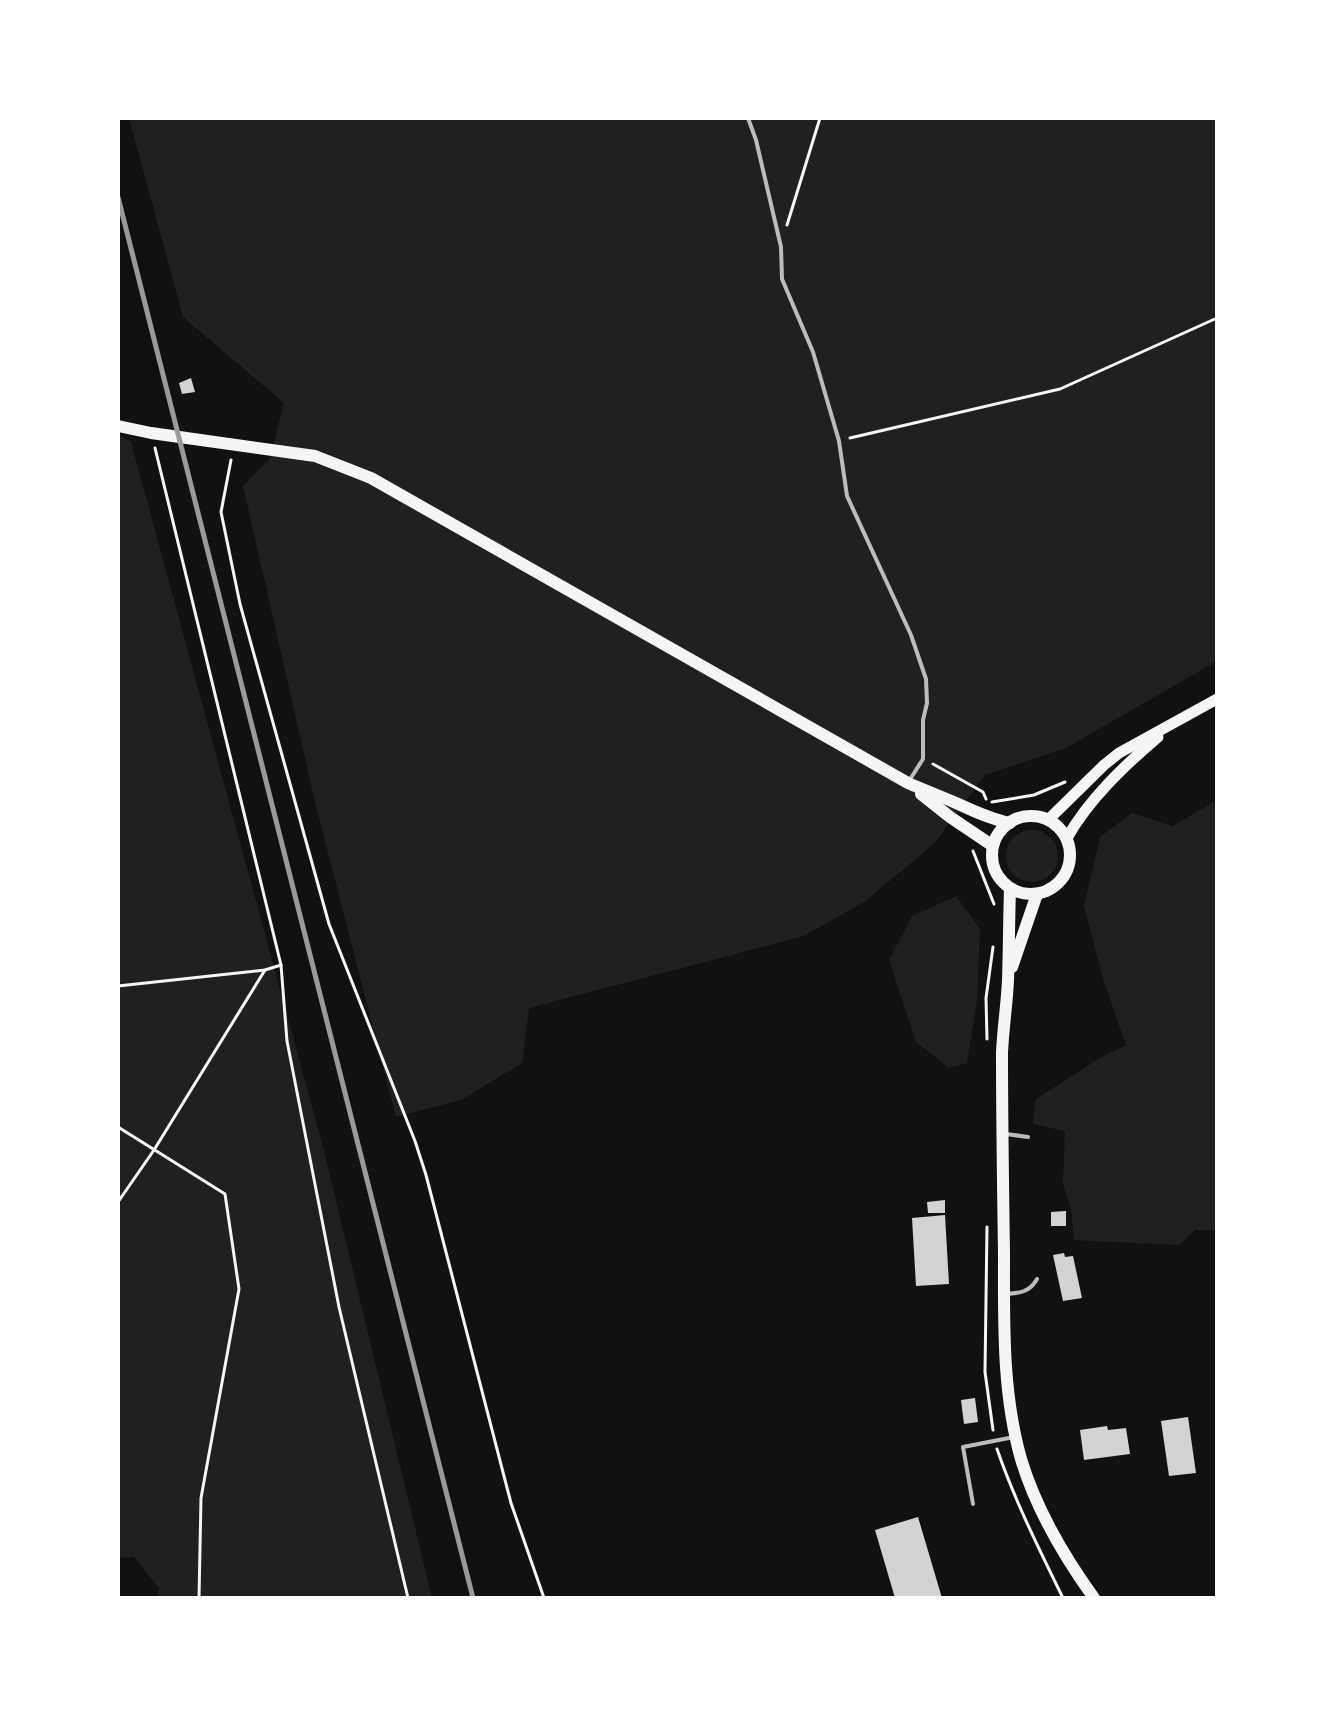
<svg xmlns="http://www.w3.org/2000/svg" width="1335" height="1716" viewBox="0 0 1335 1716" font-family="'Archivo Narrow',sans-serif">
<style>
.green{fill:#202020}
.building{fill:#d3d3d3}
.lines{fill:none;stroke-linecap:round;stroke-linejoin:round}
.path{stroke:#f5f5f5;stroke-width:3}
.service{stroke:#bcbcbc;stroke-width:4}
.secondary{stroke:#f5f5f5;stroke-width:11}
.primary{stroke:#f5f5f5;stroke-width:12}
.rail{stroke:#9a9a9a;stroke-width:5}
</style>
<rect width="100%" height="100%" fill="#111"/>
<g class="green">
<polygon points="129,118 1217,118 1217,661 1066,748 985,775 935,843 864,902 804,936 529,1008 522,1063 461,1100 396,1117 315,802 243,486 270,459 284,403 183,317"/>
<polygon points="118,434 131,442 324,1151 432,1598 157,1598 159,1588 134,1557 118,1558"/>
<polygon points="1217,800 1217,1230 1195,1230 1179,1245 1074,1240 1071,1209 1063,1184 1065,1131 1033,1124 1036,1099 1100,1058 1126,1045 1103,979 1084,906 1100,837 1132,813 1173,826"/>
<circle cx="1032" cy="856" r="26"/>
<polygon points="956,896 980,929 977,1000 967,1063 949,1068 916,1042 889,960 912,916"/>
</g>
<g class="building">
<polygon points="191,378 195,392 182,394 179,383"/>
<polygon points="945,1200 945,1213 928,1213 927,1202"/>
<polygon points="1066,1211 1066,1226 1051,1226 1051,1212"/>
<polygon points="945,1215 949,1284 916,1286 912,1218"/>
<polygon points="1064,1253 1065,1257 1073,1256 1082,1298 1063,1301 1053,1255"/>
<polygon points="975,1398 978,1422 964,1424 961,1400"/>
<polygon points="1188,1417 1196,1473 1169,1476 1161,1421"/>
<polygon points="1107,1426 1108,1430 1126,1428 1130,1454 1084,1460 1080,1430"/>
<polygon points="918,1517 942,1598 895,1598 875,1530"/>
</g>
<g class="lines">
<g class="path">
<polyline points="787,225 820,118"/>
<polyline points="850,438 1060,389 1217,318"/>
<polyline points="155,448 281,965"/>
<polyline points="231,460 221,512 240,604 329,924 415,1141 426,1175 511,1503 544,1598"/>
<polyline points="933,764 983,792 986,799"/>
<polyline points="992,802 1034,795 1065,782"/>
<polyline points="973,851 994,904"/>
<polyline points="118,986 265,970 281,965 287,1041 339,1307 408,1598"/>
<polyline points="987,1039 986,998 993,947"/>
<polyline points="118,1127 225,1194 239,1289 201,1498 199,1598"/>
<polyline points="118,1202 154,1150 265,970"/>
<polyline points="987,1227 985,1372 993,1430"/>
<path d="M997,1449C1015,1501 1039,1549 1063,1598"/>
</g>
<g class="service">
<polyline points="748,118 756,140 781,247 782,279 813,352 839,441 847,496 911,635 926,679 927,703 923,720 923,759 909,781"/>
<polyline points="1006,1134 1028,1137"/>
<path d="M1006,1294C1020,1293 1030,1292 1037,1279"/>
<polyline points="973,1504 963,1447 1014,1437"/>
</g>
<g class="secondary">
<polyline points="1048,820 1104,765 1119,753 1217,699"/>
<path d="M1067,838C1089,799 1124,766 1158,737"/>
</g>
<g class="primary">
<path d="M118,426L151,433L315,456L371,478L908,783C924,790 940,796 956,803C974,811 990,819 1010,823"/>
<polyline points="921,794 950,817 993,846"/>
<circle cx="1031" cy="855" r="39"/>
<path d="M1010,889C1009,919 1009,950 1008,980C1007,1004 1003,1028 1002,1053C1002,1120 1003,1187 1004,1253C1004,1322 1002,1392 1021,1459C1036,1509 1063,1555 1094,1598"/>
<polyline points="1012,967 1037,894"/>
</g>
<polyline class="rail" points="118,197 473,1598"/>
</g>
<rect width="1335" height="1716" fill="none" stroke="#ffffff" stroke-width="240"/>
</svg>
